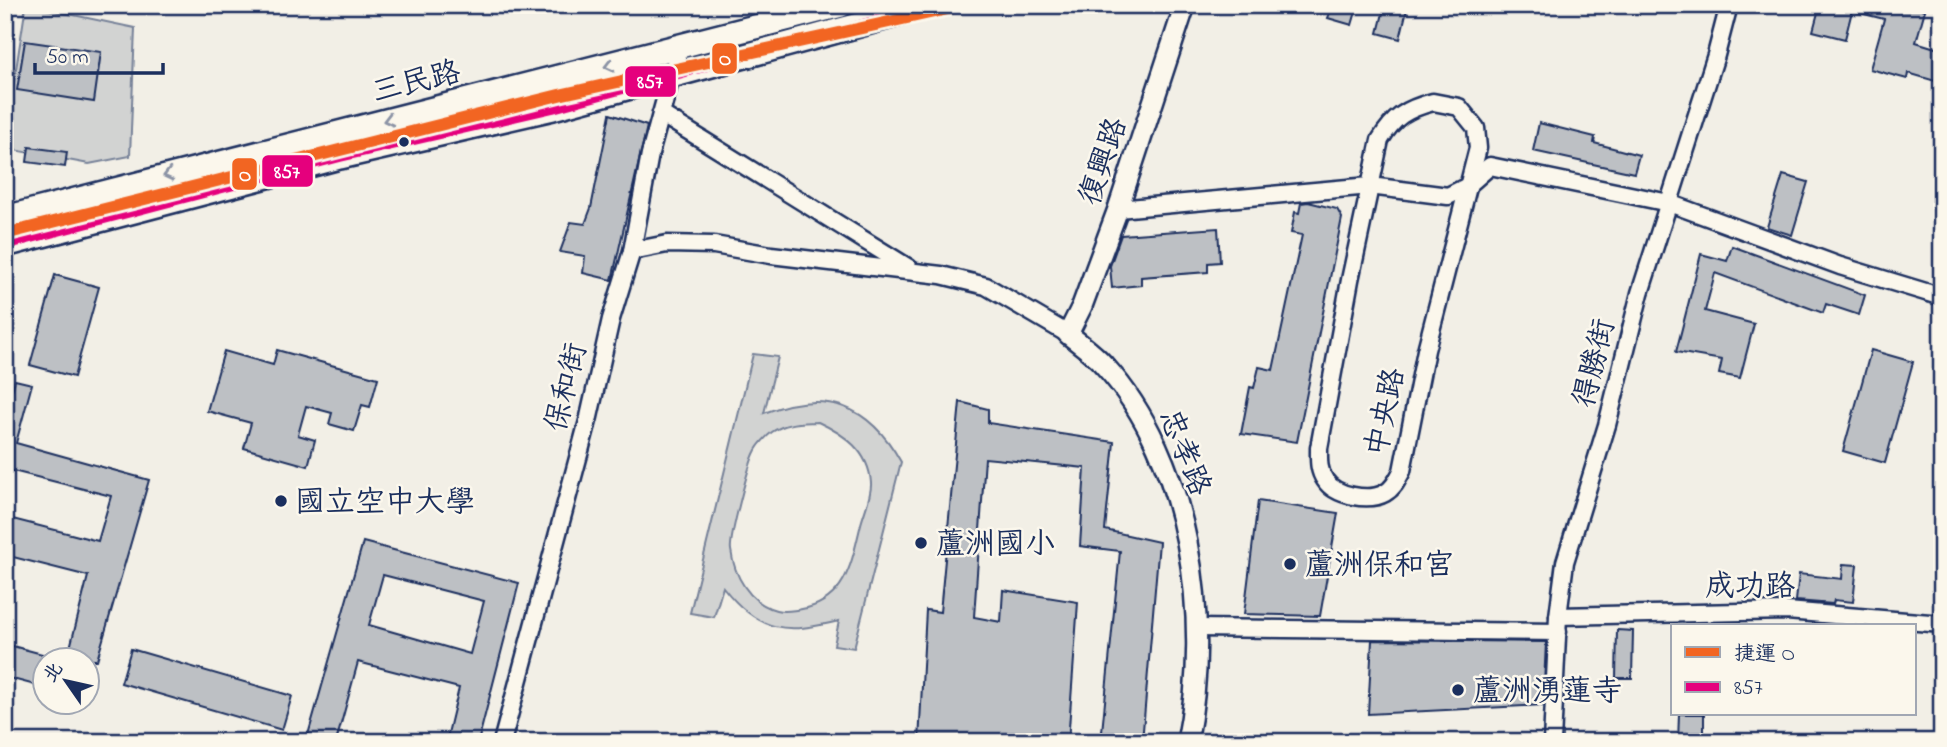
<svg xmlns="http://www.w3.org/2000/svg" width="1947" height="747" viewBox="0 0 1947 747" font-family="'Indie Flower','LXGW WenKai TC',sans-serif">
<style>
.green{fill:#d2d3d2;stroke:#768198;stroke-width:2;fill-rule:evenodd}
.building{fill:#bdc0c4;stroke:#1b2f5e;stroke-width:2;fill-rule:evenodd}
.lines{fill:none;stroke-linecap:round;stroke-linejoin:round}
.minor-casing{stroke:#1b2f5e;stroke-width:21}
.tertiary-casing{stroke:#1b2f5e;stroke-width:24}
.secondary-casing{stroke:#1b2f5e;stroke-width:28}
.minor{stroke:#fbf7ec;stroke-width:16}
.tertiary{stroke:#fbf7ec;stroke-width:19}
.secondary{stroke:#fbf7ec;stroke-width:23}
.bus-1-casing{stroke:#fbf7ec;stroke-width:16}
.bus-1{stroke:#e5007d;stroke-width:10}
.metro-1-casing{stroke:#fbf7ec;stroke-width:18}
.metro-1{stroke:#f26522;stroke-width:12}
.oneway{stroke:#8b93a5}
.bus-dot{fill:#1b2f5e;stroke:#fbf7ec;stroke-width:2.5}
.labels{text-anchor:middle;stroke-width:5;stroke-linejoin:round;paint-order:stroke}
.street-label{font-size:30px;fill:#1b2f5e;stroke:#fbf7ec}
.poi-label{font-size:30px;fill:#1b2f5e;stroke:#fbf7ec;text-anchor:start}
.line-badge{stroke:#fbf7ec;stroke-width:2.5}
.badge-label{font-size:19px;text-anchor:middle;font-weight:bold;fill:#fff}
</style>
<rect width="100%" height="100%" fill="#f2efe6"/>
<filter id="ink" filterUnits="userSpaceOnUse"><feTurbulence type="fractalNoise" baseFrequency=".0143" numOctaves="2"/><feDisplacementMap in="SourceGraphic" scale="14" xChannelSelector="R" yChannelSelector="G"/><feConvolveMatrix kernelMatrix="1 2 1 2 8 2 1 2 1" color-interpolation-filters="sRGB"/></filter>
<g filter="url(#ink)">
<g class="green">
<polygon points="26,5 135,28 130,156 89,164 14,150 12,95"/>
<path d="M753,354L778,357L764,413C825,389 869,404 901,462L854,648L834,645L839,621C786,634 759,633 723,587L714,617L690,613ZM818,422C844,434 869,451 871,483C872,495 864,512 861,524C852,559 848,597 807,608C798,610 786,613 776,610C749,603 734,575 731,550C729,540 749,463 755,452C758,445 767,436 772,432C787,422 802,423 818,422Z"/>
</g>
<g class="building">
<polygon points="1333,5 1358,5 1352,25 1328,18"/>
<polygon points="1385,5 1408,5 1400,39 1378,33"/>
<polygon points="1820,5 1907,5 1925,10 1916,42 1942,50 1942,83 1908,73 1907,79 1870,69 1884,19 1852,11 1845,39 1813,31"/>
<polygon points="25,41 101,52 94,102 17,90"/>
<polygon points="610,114 647,126 612,280 583,273 585,256 560,252 571,222 585,224 591,208"/>
<polygon points="1539,123 1595,137 1594,143 1639,155 1634,173 1533,151"/>
<polygon points="29,147 67,152 65,167 27,162"/>
<polygon points="1783,175 1808,182 1792,235 1767,227"/>
<polygon points="1308,202 1337,209 1342,218 1297,442 1241,434 1250,387 1254,388 1259,367 1273,370 1302,235 1291,233 1295,212 1299,213 1301,203"/>
<polygon points="1218,228 1220,262 1208,263 1208,272 1141,277 1141,285 1112,288 1110,266 1121,235"/>
<polygon points="1732,246 1865,295 1859,315 1826,304 1823,313 1715,273 1705,311 1754,324 1740,378 1719,374 1722,360 1676,352 1701,254 1727,261"/>
<polygon points="55,275 99,287 74,377 30,365"/>
<polygon points="277,350 378,378 370,407 362,405 354,431 329,424 332,413 306,406 298,435 315,440 308,466 244,448 251,423 207,411 224,351 273,365"/>
<polygon points="1871,350 1913,362 1885,463 1843,451"/>
<polygon points="15,380 32,384 16,443 149,480 97,660 67,660 88,576 5,555 5,517 98,541 111,496 5,469 5,416"/>
<polygon points="960,402 988,409 988,423 1114,442 1105,530 1159,542 1142,742 1101,742 1120,551 1080,546 1085,468 985,458 974,617 1001,622 1003,590 1078,602 1068,742 919,742 926,610 940,612"/>
<polygon points="1258,501 1338,513 1320,616 1244,614"/>
<path d="M363,542L519,583L478,742H446L459,688L358,662L336,742H306ZM383,575L484,601L470,654L369,625Z"/>
<polygon points="1843,564 1857,565 1853,602 1834,600 1833,604 1796,601 1799,574 1842,579"/>
<polygon points="1617,630 1633,631 1632,678 1616,678"/>
<polygon points="1372,640 1546,642 1543,705 1368,714"/>
<polygon points="5,644 46,655 46,688 5,677"/>
<polygon points="131,649 292,696 282,730 121,683"/>
<polygon points="1679,714 1704,714 1704,742 1678,742"/>
</g>
<g class="lines">
<g class="minor-casing">
<g id="minor">
<path d="M1433,102L1459,107L1476,128L1478,148L1426,350L1402,471C1397,480 1394,488 1385,493C1369,502 1335,496 1325,480C1318,470 1319,459 1319,448L1350,280L1380,140C1394,117 1406,109 1433,102Z"/>
<polyline points="661,114 909,268"/>
<polyline points="1118,209 1370,186 1448,196 1466,187 1490,166 1669,203 1840,266 1942,297"/>
<polyline points="632,251 667,244 714,245 771,255 941,275 986,286 1068,334"/>
<polyline points="1558,616 1787,611 1942,624"/>
<polyline points="1196,628 1558,632"/>
<polyline points="502,742 589,417 611,319 632,251 650,154 680,45"/>
<polyline points="1552,742 1558,616 1565,562 1607,425 1640,293 1716,55 1729,5"/>
</g>
</g>
<g class="tertiary-casing">
<path id="tertiary" d="M1185,5L1118,209L1082,306L1068,334C1080,344 1094,353 1104,365C1190,459 1212,620 1187,742"/>
</g>
<g class="secondary-casing">
<g id="secondary">
<polyline points="5,218 841,5"/>
<polyline points="5,245 340,157 553,108 933,5"/>
</g>
</g>
<use href="#minor" class="minor"/>
<use href="#tertiary" class="tertiary"/>
<use href="#secondary" class="secondary"/>
<g class="bus-1-casing">
<polyline id="bus-1" points="5,245 340,157 553,108 932,5"/>
</g>
<use href="#bus-1" class="bus-1"/>
<g class="metro-1-casing">
<polyline id="metro-1" points="5,234 559,95 966,5"/>
</g>
<use href="#metro-1" class="metro-1"/>
</g>
<defs><path id="oneway-chevron" d="M-2-3.5L2.5 0L-2 3.5" fill="none" stroke-width="1.6" stroke-linecap="round" stroke-linejoin="round" transform="scale(1.75)"/></defs>
<g class="oneway">
<use href="#oneway-chevron" transform="translate(609 66) rotate(166)"/>
<use href="#oneway-chevron" transform="translate(388 120) rotate(166)"/>
<use href="#oneway-chevron" transform="translate(168 175) rotate(166)"/>
</g>
</g>
<g class="bus-dot">
<circle cx="404" cy="142" r="6"/>
<circle cx="281" cy="501" r="7"/>
<circle cx="921" cy="543" r="7"/>
<circle cx="1290" cy="564" r="7"/>
<circle cx="1458" cy="690" r="7"/>
</g>
<g class="labels">
<g class="street-label">
<text transform="translate(416 81) rotate(-14)" y="10">三民路</text>
<text transform="translate(1102 161) rotate(-71)" y="10">復興路</text>
<text transform="translate(1593 363) rotate(-76)" y="10">得勝街</text>
<text transform="translate(565 387) rotate(-76)" y="10">保和街</text>
<text transform="translate(1384 412) rotate(-78)" y="10">中央路</text>
<text transform="translate(1186 452) rotate(68)" y="10">忠孝路</text>
<text x="1750" y="595">成功路</text>
</g>
<g class="poi-label">
<text x="295" y="511">國立空中大學</text>
<text x="935" y="553">蘆洲國小</text>
<text x="1304" y="574">蘆洲保和宮</text>
<text x="1472" y="700">蘆洲湧蓮寺</text>
</g>
</g>
<g class="line-badge">
<rect x="711" y="42" width="27" height="33" rx="7" fill="#f26522"/>
<rect x="624" y="65" width="53" height="33" rx="7" fill="#e5007d"/>
<rect x="261" y="154" width="53" height="34" rx="7" fill="#e5007d"/>
<rect x="231" y="157" width="27" height="34" rx="7" fill="#f26522"/>
</g>
<g class="badge-label">
<text x="725" y="65">O</text>
<text x="650" y="88">857</text>
<text x="287" y="178">857</text>
<text x="245" y="181">O</text>
</g>
<rect width="1947" height="747" fill="none" stroke="#fbf7ec" stroke-width="28"/>
<rect x="14" y="14" width="1919" height="719" fill="none" stroke="#1b2f5e" stroke-width="2.5" filter="url(#ink)"/>
<rect x="1671" y="624" width="245" height="91" fill="#fbf7ec" stroke="#a1a7b3" stroke-width="2"/>
<rect x="1685" y="647" width="35" height="10" fill="#f26522" stroke="#a1a7b3" stroke-width="2"/>
<text x="1734" y="660" font-size="21" fill="#1b2f5e">捷運 O</text>
<rect x="1685" y="682" width="35" height="10" fill="#e5007d" stroke="#a1a7b3" stroke-width="2"/>
<text x="1734" y="694" font-size="21" fill="#1b2f5e">857</text>
<g transform="translate(66 681) rotate(304)"><circle r="33" fill="#fbf7ec" stroke="#a1a7b3" stroke-width="2"/>
<path d="M0-5L12 26L0 18L-12 26Z" fill="#1b2f5e"/>
<text y="-10" font-size="19" font-weight="bold" text-anchor="middle" fill="#1b2f5e">北</text>
</g>
<path d="M35 63v10h128v-10" fill="none" stroke="#1b2f5e" stroke-width="3.5"/>
<text x="46" y="63" font-size="21" fill="#1b2f5e" stroke="#fbf7ec" stroke-width="5" paint-order="stroke">50 m</text>
</svg>
